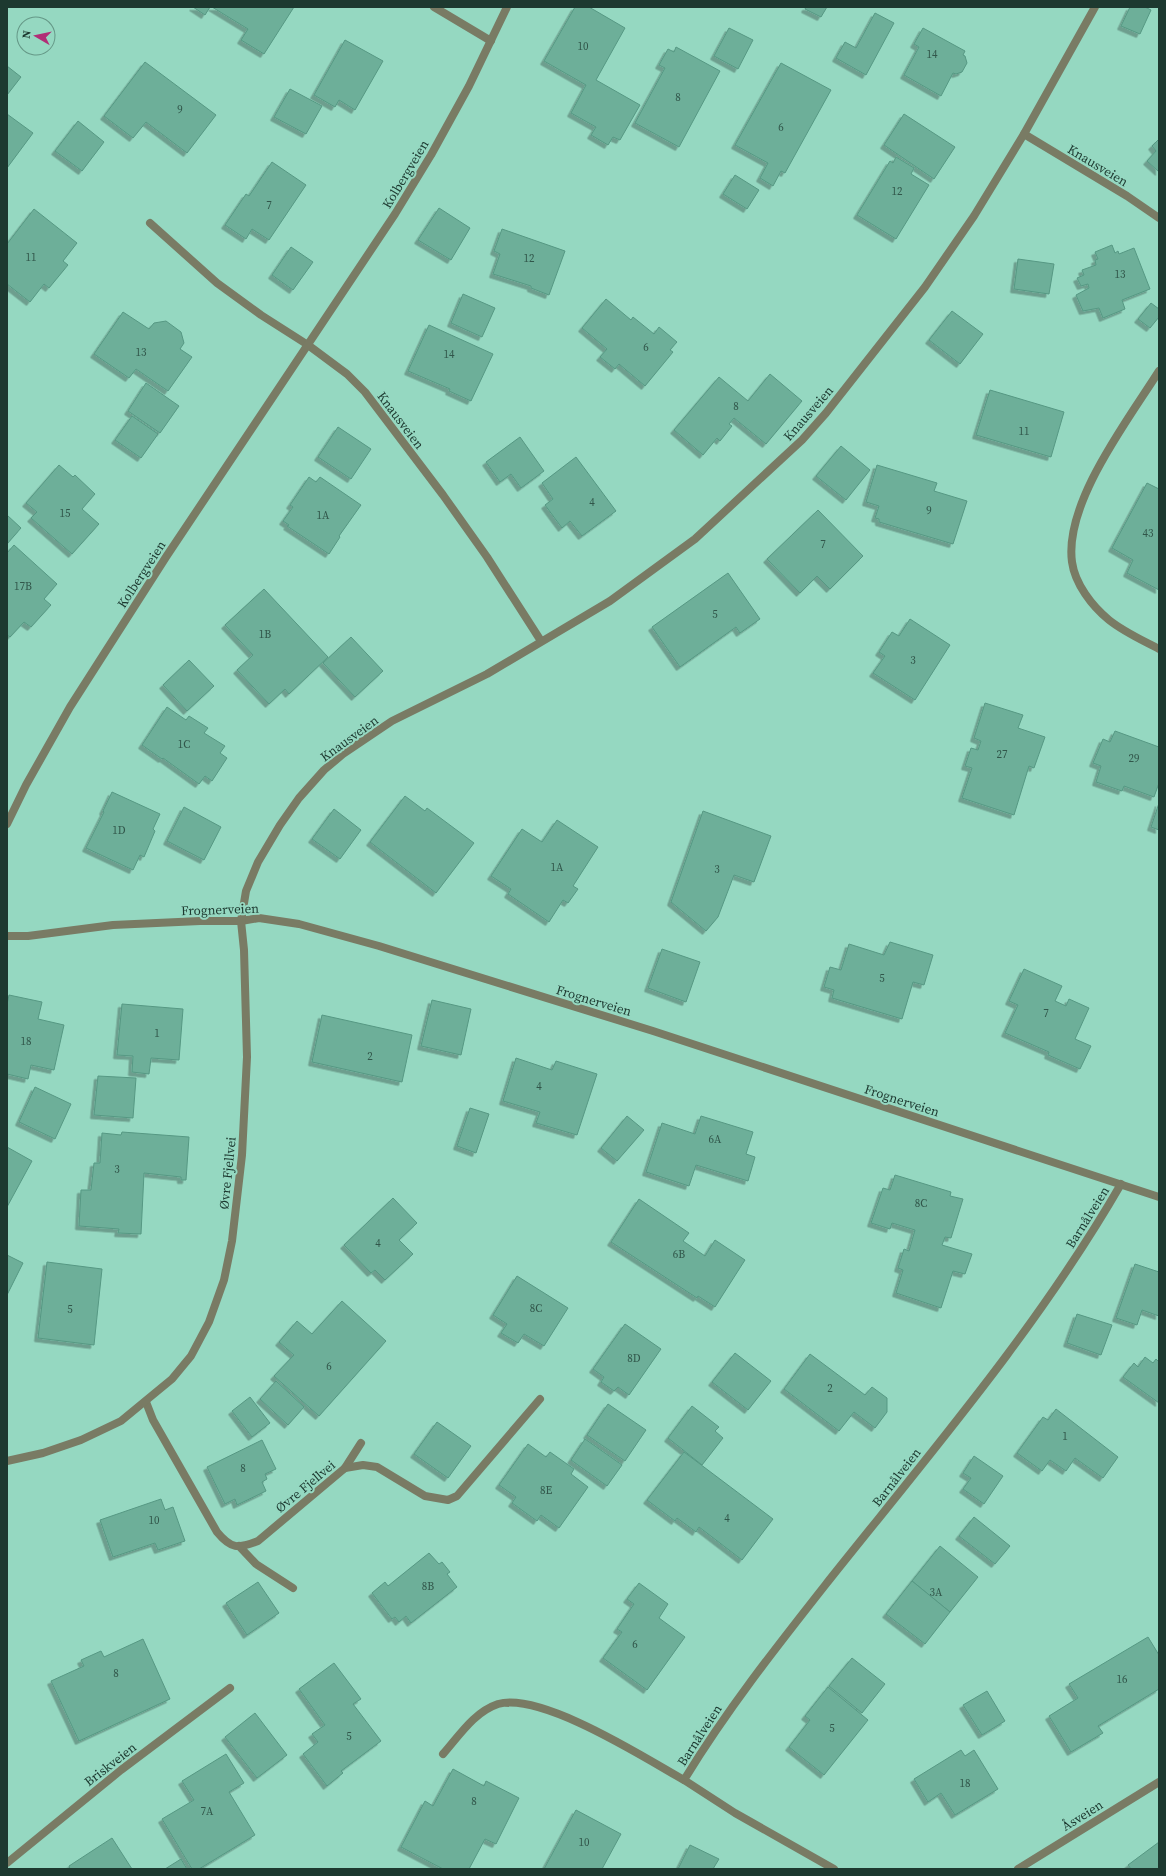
<svg xmlns="http://www.w3.org/2000/svg" width="1166" height="1876" viewBox="0 0 1166 1876" font-family="'Source Serif 4',serif">
<style>
.building{fill:#6daf99;stroke:#569883;filter:url(#shadow)}
.lines{fill:none;stroke-linecap:round;stroke-linejoin:round}
.service{stroke:#797b64;stroke-width:8}
.minor{stroke:#797b64;stroke-width:8}
.tertiary{stroke:#797b64;stroke-width:8}
.labels{text-anchor:middle;stroke-width:4;stroke-linejoin:round;paint-order:stroke}
.number-label{font-size:11px;fill:#31564a}
.street-label{font-size:13px;fill:#1d3930;stroke:#95d8c1}
</style>
<defs>
<filter id="shadow"><feDropShadow dx="-3.5" dy="3.5" stdDeviation="0" flood-color="#0004"/></filter>
</defs>
<rect width="100%" height="100%" fill="#95d8c1"/>
<g class="building">
<polygon points="193,7 210,7 205,15"/>
<polygon points="212,7 294,7 264,54 241,40 248,29"/>
<polygon points="575,7 589,7 625,28 596,80 640,105 620,140 613,137 608,145 591,135 596,127 571,113 586,85 544,61"/>
<polygon points="806,7 827,7 821,17 805,9"/>
<polygon points="1130,7 1145,7 1151,10 1140,34 1121,26"/>
<polygon points="875,13 894,23 866,75 836,58 845,42 856,48"/>
<polygon points="729,28 753,40 738,69 714,56"/>
<polygon points="923,28 965,51 963,55 965,56 967,63 962,72 956,74 953,73 941,96 904,75 919,47 914,44"/>
<polygon points="345,40 383,61 355,110 339,100 335,107 314,95"/>
<polygon points="676,47 720,71 679,147 635,123 665,68 659,65 668,49 674,52"/>
<polygon points="145,62 216,115 187,153 146,122 133,138 104,116"/>
<polygon points="781,63 831,90 785,173 781,171 773,186 760,178 768,163 735,145"/>
<polygon points="7,66 21,77 7,95"/>
<polygon points="290,89 322,106 306,134 274,117"/>
<polygon points="7,114 33,133 7,168"/>
<polygon points="904,114 955,147 934,179 884,145"/>
<polygon points="78,121 104,142 82,171 55,151"/>
<polygon points="1159,139 1159,172 1147,161 1156,151 1152,146"/>
<polygon points="896,157 914,168 911,174 929,185 896,239 857,215 890,161 893,163"/>
<polygon points="272,162 306,185 269,240 252,229 246,239 225,225 246,194 249,196"/>
<polygon points="735,175 759,190 747,209 723,194"/>
<polygon points="439,208 470,228 451,260 418,240"/>
<polygon points="34,209 77,243 63,261 68,265 49,288 44,284 30,302 7,284 7,244"/>
<polygon points="502,229 565,251 549,295 531,288 531,286 493,274 500,254 494,251"/>
<polygon points="1112,245 1115,253 1118,251 1119,254 1134,248 1150,289 1122,300 1125,309 1103,318 1099,308 1083,311 1076,295 1089,288 1088,284 1081,286 1077,278 1084,275 1082,270 1096,265 1095,260 1098,259 1095,252"/>
<polygon points="291,247 313,262 293,290 272,275"/>
<polygon points="1018,259 1054,264 1049,294 1014,289"/>
<polygon points="463,294 495,308 482,337 451,323"/>
<polygon points="606,299 631,320 633,317 654,334 659,327 677,342 670,350 673,352 645,386 619,364 615,369 600,357 607,349 582,328"/>
<polygon points="1151,303 1159,309 1159,317 1150,328 1138,319"/>
<polygon points="952,311 983,334 960,364 929,340"/>
<polygon points="123,312 149,329 154,323 166,321 181,332 184,343 180,349 192,357 168,391 136,369 129,378 94,354"/>
<polygon points="429,325 493,354 471,401 449,391 450,389 408,371"/>
<polygon points="770,374 802,401 766,444 734,418 729,424 732,426 720,441 717,438 703,455 674,430 719,377 748,401"/>
<polygon points="146,383 179,406 160,433 128,411"/>
<polygon points="990,390 1064,412 1051,457 976,435"/>
<polygon points="132,416 158,434 141,458 115,440"/>
<polygon points="338,427 371,449 351,479 318,457"/>
<polygon points="520,437 544,471 521,488 511,474 500,482 486,462"/>
<polygon points="841,446 870,470 846,500 816,476"/>
<polygon points="576,457 616,511 582,536 570,521 562,528 545,505 553,499 542,483"/>
<polygon points="59,465 73,477 75,475 95,494 82,509 99,524 72,554 31,518 37,512 26,503"/>
<polygon points="877,465 937,483 934,491 967,501 953,544 879,522 879,519 875,518 879,506 866,502"/>
<polygon points="309,477 316,482 320,477 361,505 339,536 340,537 329,554 287,526 289,525 283,521 293,507 290,505"/>
<polygon points="1147,483 1159,489 1159,590 1127,573 1133,560 1112,548"/>
<polygon points="818,510 863,556 830,589 817,576 800,593 767,559"/>
<polygon points="7,515 21,528 7,544"/>
<polygon points="14,545 57,584 44,599 51,605 31,627 24,622 10,637 7,635 7,553"/>
<polygon points="728,573 760,619 740,633 736,627 680,667 652,627"/>
<polygon points="264,589 328,657 289,694 285,689 269,704 237,670 253,655 225,625"/>
<polygon points="910,619 950,645 915,700 873,673 885,656 879,652 892,632 899,636"/>
<polygon points="351,637 383,671 355,697 323,663"/>
<polygon points="189,660 214,686 187,711 163,685"/>
<polygon points="985,703 1023,715 1018,728 1045,737 1034,768 1029,766 1014,815 962,798 972,768 965,766 971,748 978,750 981,741 974,738"/>
<polygon points="167,707 186,720 189,716 208,728 204,733 225,746 220,753 227,758 212,781 205,776 199,784 163,758 162,759 142,745"/>
<polygon points="1115,731 1159,747 1159,783 1154,797 1124,786 1122,791 1096,782 1101,766 1093,763 1103,739 1110,742"/>
<polygon points="112,792 160,814 153,829 155,831 144,857 140,855 133,870 86,848 104,812 103,811"/>
<polygon points="405,796 425,811 427,808 474,843 436,893 370,842"/>
<polygon points="1159,803 1159,830 1151,827"/>
<polygon points="184,807 221,827 204,860 167,841"/>
<polygon points="334,809 361,830 340,859 312,839"/>
<polygon points="703,811 771,836 754,882 734,875 718,917 706,931 671,902"/>
<polygon points="557,820 598,847 573,886 578,889 568,903 563,900 549,922 508,894 511,889 491,876 522,829 542,842"/>
<polygon points="890,942 933,955 924,985 913,982 902,1019 832,998 834,990 824,987 830,967 841,970 849,944 884,955"/>
<polygon points="662,949 700,962 686,1002 648,988"/>
<polygon points="1024,969 1062,986 1055,1001 1066,1006 1069,999 1089,1008 1075,1039 1091,1046 1080,1069 1048,1055 1049,1052 1005,1033 1018,1005 1009,1001"/>
<polygon points="9,995 42,1002 38,1019 64,1025 54,1070 31,1065 28,1079 7,1074 7,1004"/>
<polygon points="432,1000 471,1009 461,1055 421,1046"/>
<polygon points="122,1004 183,1009 179,1060 151,1058 149,1074 132,1072 133,1056 117,1055"/>
<polygon points="322,1015 412,1035 402,1082 312,1062"/>
<polygon points="516,1058 552,1070 556,1061 597,1074 577,1135 536,1123 540,1112 503,1101"/>
<polygon points="98,1076 136,1078 133,1118 94,1115"/>
<polygon points="35,1087 71,1104 55,1139 19,1122"/>
<polygon points="470,1108 489,1114 476,1153 457,1146"/>
<polygon points="627,1116 644,1130 617,1161 601,1148"/>
<polygon points="701,1116 753,1132 746,1154 755,1157 748,1181 696,1165 689,1186 646,1172 662,1123 695,1134"/>
<polygon points="122,1132 189,1137 186,1180 181,1180 181,1177 144,1173 141,1234 118,1233 119,1229 79,1226 81,1190 91,1190 94,1163 100,1163 102,1133 121,1135"/>
<polygon points="7,1147 32,1161 7,1207"/>
<polygon points="895,1175 951,1192 950,1196 963,1199 951,1238 945,1237 942,1245 972,1254 965,1274 953,1271 941,1308 896,1293 903,1270 898,1268 904,1249 909,1251 915,1230 892,1223 890,1229 871,1223 883,1188 890,1190"/>
<polygon points="393,1198 417,1223 399,1240 413,1254 385,1280 375,1270 371,1273 344,1245"/>
<polygon points="639,1199 689,1233 683,1241 705,1256 715,1240 745,1260 715,1307 698,1296 697,1298 611,1242"/>
<polygon points="7,1255 23,1263 7,1295"/>
<polygon points="47,1262 102,1269 94,1345 38,1338"/>
<polygon points="1135,1264 1159,1272 1159,1316 1142,1310 1137,1325 1116,1318"/>
<polygon points="517,1276 568,1308 544,1346 524,1334 518,1343 501,1333 507,1324 493,1315"/>
<polygon points="342,1301 386,1341 319,1416 274,1376 294,1355 279,1342 297,1321 312,1334"/>
<polygon points="1077,1314 1112,1325 1101,1355 1067,1343"/>
<polygon points="625,1324 661,1349 629,1395 618,1387 614,1391 601,1382 604,1377 593,1369"/>
<polygon points="735,1353 771,1381 748,1410 712,1382"/>
<polygon points="810,1354 865,1395 872,1387 887,1398 887,1412 875,1428 854,1412 839,1431 784,1389"/>
<polygon points="1145,1357 1153,1363 1156,1359 1159,1362 1159,1403 1123,1377 1134,1363 1138,1367"/>
<polygon points="276,1381 304,1407 288,1425 260,1399"/>
<polygon points="250,1397 270,1423 252,1437 232,1411"/>
<polygon points="608,1404 646,1430 625,1461 587,1435"/>
<polygon points="692,1406 719,1427 715,1431 723,1438 702,1465 668,1438"/>
<polygon points="1056,1409 1118,1457 1103,1478 1075,1458 1066,1471 1050,1460 1042,1471 1017,1453 1043,1417 1048,1420"/>
<polygon points="437,1422 471,1446 448,1478 414,1454"/>
<polygon points="585,1439 622,1465 607,1486 571,1460"/>
<polygon points="262,1440 276,1469 265,1474 267,1479 262,1482 266,1491 237,1505 235,1499 225,1504 207,1467"/>
<polygon points="528,1444 546,1457 550,1452 574,1469 571,1474 588,1487 559,1528 541,1515 537,1521 512,1503 516,1497 499,1485"/>
<polygon points="684,1452 773,1519 742,1560 699,1527 696,1532 677,1518 675,1521 647,1500"/>
<polygon points="974,1456 1003,1476 984,1504 963,1489 971,1478 963,1473"/>
<polygon points="161,1499 165,1510 173,1507 185,1541 158,1550 155,1543 113,1557 100,1520"/>
<polygon points="974,1517 1010,1546 995,1564 959,1536"/>
<polygon points="940,1546 978,1577 950,1612 912,1581"/>
<polygon points="429,1553 439,1564 442,1562 450,1572 447,1574 457,1587 411,1623 406,1616 399,1622 395,1617 392,1619 372,1593 385,1582 388,1586"/>
<polygon points="912,1581 950,1612 925,1644 886,1614"/>
<polygon points="258,1582 279,1613 247,1635 226,1603"/>
<polygon points="639,1583 668,1604 659,1618 685,1637 647,1690 603,1658 622,1632 617,1629 634,1604 627,1599"/>
<polygon points="1148,1637 1159,1655 1159,1689 1098,1726 1103,1733 1071,1752 1049,1716 1078,1698 1069,1684"/>
<polygon points="143,1639 170,1699 79,1741 51,1681 84,1666 81,1660 101,1651 104,1657"/>
<polygon points="852,1658 885,1684 862,1713 829,1686"/>
<polygon points="334,1663 361,1699 353,1704 381,1741 341,1771 343,1773 327,1786 303,1754 318,1742 312,1734 325,1725 299,1689"/>
<polygon points="828,1687 868,1720 824,1775 789,1747 810,1720 805,1716"/>
<polygon points="987,1691 1005,1721 982,1735 963,1705"/>
<polygon points="255,1713 287,1755 257,1778 225,1737"/>
<polygon points="961,1750 965,1756 974,1750 998,1789 955,1815 941,1793 928,1802 914,1779"/>
<polygon points="226,1754 244,1783 229,1792 255,1835 199,1869 192,1869 162,1819 194,1800 182,1781"/>
<polygon points="453,1769 484,1786 486,1781 519,1798 496,1844 485,1839 469,1869 443,1869 401,1847 425,1801 433,1806"/>
<polygon points="576,1810 621,1834 602,1869 544,1869"/>
<polygon points="112,1838 132,1869 70,1869 69,1866"/>
<polygon points="1159,1842 1159,1869 1131,1869 1128,1865"/>
<polygon points="690,1845 719,1859 713,1869 678,1869"/>
<polygon points="181,1859 187,1869 165,1869"/>
</g>
<g class="lines">
<g class="service">
<polyline points="150,223 217,283 261,315 308,345"/>
<polyline points="345,1468 361,1443"/>
<polyline points="239,1546 256,1564 293,1588"/>
</g>
<g class="minor">
<polyline points="434,7 491,41"/>
<polyline points="1024,134 1127,196 1159,218"/>
<polyline points="308,345 347,374 365,392 443,495 487,557 541,641"/>
<path d="M1159,371C1128,420 1064,503 1072,562C1075,584 1092,606 1109,620C1124,632 1142,640 1159,649"/>
<polyline points="7,936 28,936 113,925 200,921 241,921 259,918 299,924 379,946 653,1031 1159,1197"/>
<path d="M146,1402L153,1420L217,1532C231,1549 238,1549 258,1541L345,1468L363,1465L377,1467L425,1496L448,1500L457,1496L540,1399"/>
<polyline points="7,1461 43,1453 81,1440 121,1421 172,1379 191,1356 209,1322 224,1280 232,1241 242,1155 247,1057 244,950 241,921 246,891 258,862 280,825 299,798 324,770 343,754 392,721 487,674 610,601 695,539 802,440 826,413 925,287 974,216 1024,134 1095,7"/>
<path d="M443,1754C459,1736 474,1712 498,1704C542,1692 645,1758 684,1780"/>
<polyline points="7,1863 121,1770 230,1688"/>
<path d="M834,1869L735,1813L684,1780C728,1708 778,1645 830,1579C932,1451 1039,1326 1121,1184"/>
<polyline points="1018,1869 1159,1782"/>
</g>
<polyline class="tertiary" points="7,824 26,785 70,707 166,557 395,214 431,155 469,86 507,7"/>
</g>
<g class="labels">
<g class="number-label">
<text x="583" y="50">10</text>
<text x="932" y="58">14</text>
<text x="678" y="101">8</text>
<text x="180" y="113">9</text>
<text x="781" y="131">6</text>
<text x="897" y="195">12</text>
<text x="269" y="209">7</text>
<text x="31" y="261">11</text>
<text x="529" y="262">12</text>
<text x="1120" y="278">13</text>
<text x="646" y="351">6</text>
<text x="141" y="356">13</text>
<text x="449" y="358">14</text>
<text x="736" y="410">8</text>
<text x="1024" y="435">11</text>
<text x="592" y="506">4</text>
<text x="929" y="514">9</text>
<text x="65" y="517">15</text>
<text x="323" y="519">1A</text>
<text x="1148" y="537">43</text>
<text x="823" y="548">7</text>
<text x="23" y="590">17B</text>
<text x="715" y="618">5</text>
<text x="265" y="638">1B</text>
<text x="913" y="664">3</text>
<text x="184" y="748">1C</text>
<text x="1002" y="758">27</text>
<text x="1134" y="762">29</text>
<text x="119" y="834">1D</text>
<text x="557" y="871">1A</text>
<text x="717" y="873">3</text>
<text x="882" y="982">5</text>
<text x="1046" y="1017">7</text>
<text x="157" y="1037">1</text>
<text x="26" y="1045">18</text>
<text x="370" y="1060">2</text>
<text x="539" y="1090">4</text>
<text x="715" y="1143">6A</text>
<text x="117" y="1173">3</text>
<text x="921" y="1207">8C</text>
<text x="378" y="1247">4</text>
<text x="679" y="1258">6B</text>
<text x="536" y="1312">8C</text>
<text x="70" y="1313">5</text>
<text x="634" y="1362">8D</text>
<text x="329" y="1370">6</text>
<text x="830" y="1392">2</text>
<text x="1065" y="1440">1</text>
<text x="243" y="1472">8</text>
<text x="546" y="1494">8E</text>
<text x="727" y="1522">4</text>
<text x="154" y="1524">10</text>
<text x="428" y="1590">8B</text>
<text x="936" y="1596">3A</text>
<text x="635" y="1648">6</text>
<text x="116" y="1677">8</text>
<text x="1122" y="1683">16</text>
<text x="832" y="1732">5</text>
<text x="349" y="1740">5</text>
<text x="965" y="1787">18</text>
<text x="474" y="1805">8</text>
<text x="207" y="1815">7A</text>
<text x="584" y="1846">10</text>
</g>
<g class="street-label">
<text transform="translate(1098 165) rotate(31)" y="5">Knausveien</text>
<text transform="translate(405 174) rotate(-59)" y="5">Kolbergveien</text>
<text transform="translate(808 413) rotate(-49)" y="5">Knausveien</text>
<text transform="translate(401 420) rotate(53)" y="5">Knausveien</text>
<text transform="translate(141 574) rotate(-57)" y="5">Kolbergveien</text>
<text transform="translate(349 738) rotate(-36)" y="5">Knausveien</text>
<text transform="translate(220 909) rotate(-2)" y="5">Frognerveien</text>
<text transform="translate(594 1000) rotate(17)" y="5">Frognerveien</text>
<text transform="translate(902 1100) rotate(18)" y="5">Frognerveien</text>
<text transform="translate(227 1173) rotate(-84)" y="5">Øvre Fjellvei</text>
<text transform="translate(1087 1217) rotate(-58)" y="5">Barnålveien</text>
<text transform="translate(896 1477) rotate(-52)" y="5">Barnålveien</text>
<text transform="translate(305 1486) rotate(-40)" y="5">Øvre Fjellvei</text>
<text transform="translate(699 1735) rotate(-57)" y="5">Barnålveien</text>
<text transform="translate(110 1764) rotate(-38)" y="5">Briskveien</text>
<text transform="translate(1082 1815) rotate(-32)" y="5">Åsveien</text>
</g>
</g>
<rect width="1166" height="1876" fill="none" stroke="#1d3930" stroke-width="16"/>
<g transform="translate(36 36) rotate(279)"><circle r="19" fill="#95d8c1" stroke="#659887"/>
<path d="M0-3L7 15L0 10L-7 15Z" fill="#b12e76"/>
<text y="-6" font-size="11" font-weight="bold" text-anchor="middle" fill="#1d3930">N</text>
</g>
</svg>
